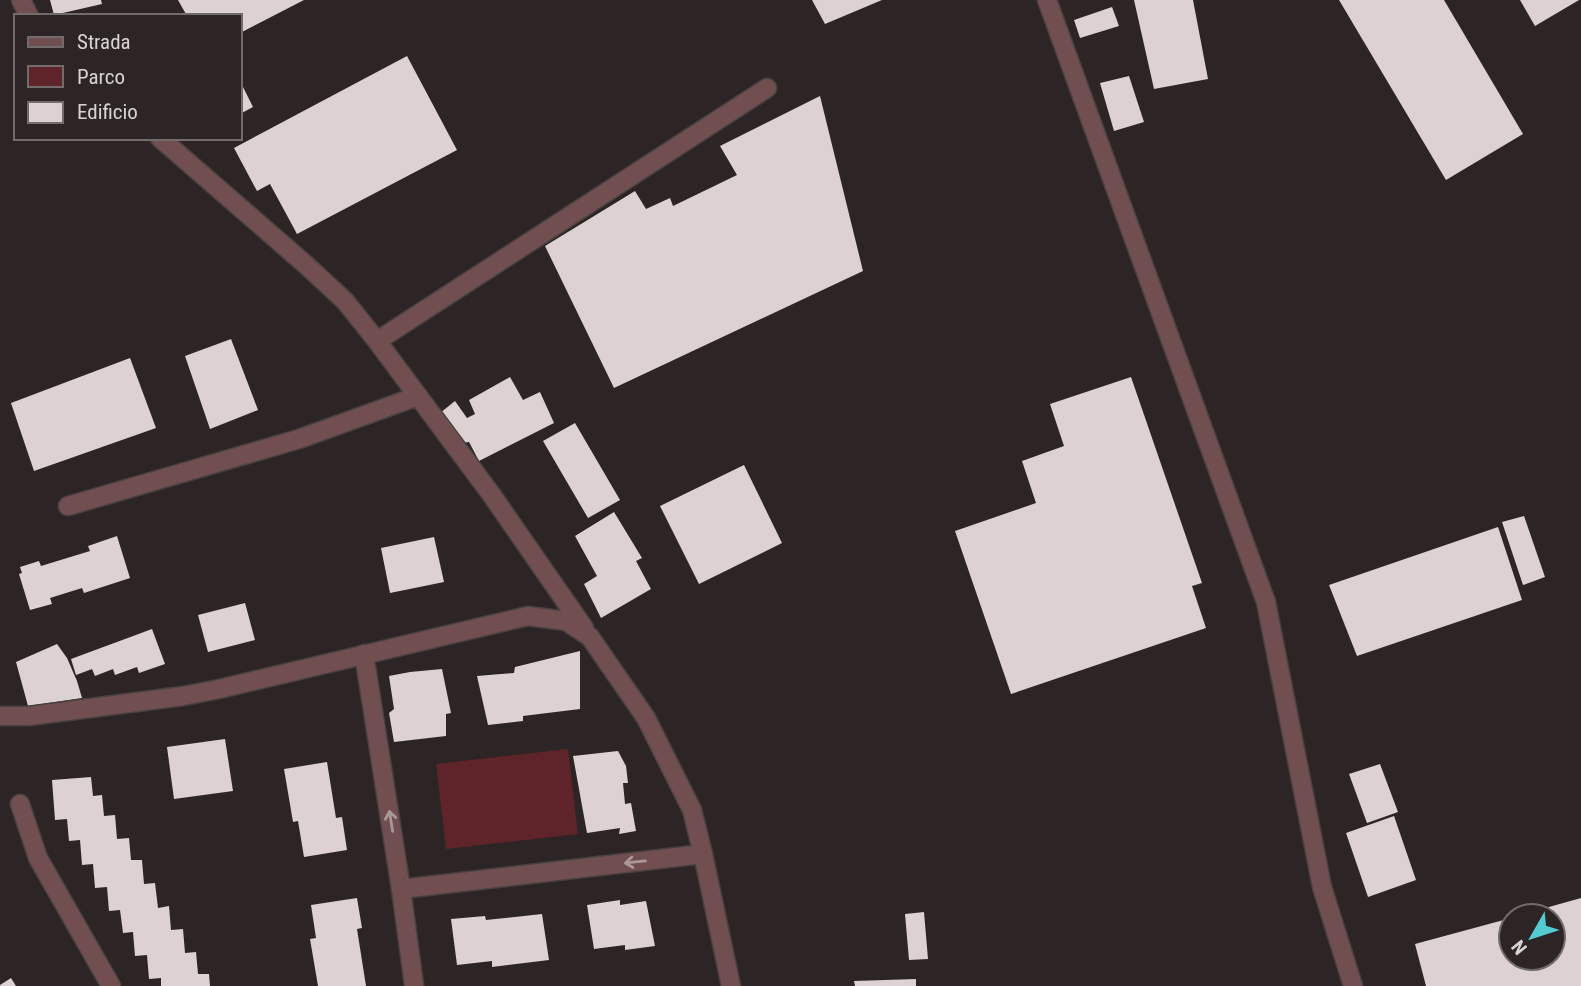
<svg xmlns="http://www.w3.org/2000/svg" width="1581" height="986" viewBox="0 0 1581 986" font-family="'Roboto Condensed',sans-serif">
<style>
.green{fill:#5e2429}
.building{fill:#ddd1d1}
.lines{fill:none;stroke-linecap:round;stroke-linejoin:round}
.minor-casing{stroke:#494141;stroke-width:21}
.minor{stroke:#714f50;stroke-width:18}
.oneway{stroke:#aa9899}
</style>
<rect width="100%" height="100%" fill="#2d2525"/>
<polygon class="green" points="568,749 578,834 446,849 436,764"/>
<g class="building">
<polygon points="50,0 101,0 102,4 54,15"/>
<polygon points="178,0 304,0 240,33 240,16 187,16"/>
<polygon points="812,0 882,0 825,24"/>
<polygon points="1134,0 1193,0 1208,79 1154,89"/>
<polygon points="1339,0 1444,0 1523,134 1446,180"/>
<polygon points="1520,0 1579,0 1535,26"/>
<polygon points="1112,7 1119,26 1080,38 1074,20"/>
<polygon points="407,56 457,150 297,234 270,184 257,191 234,148"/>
<polygon points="1129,76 1144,122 1114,131 1100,83"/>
<polygon points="240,81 253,107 240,114"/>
<polygon points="820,96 863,271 614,388 545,246 635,191 646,209 670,198 673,206 737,175 720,146"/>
<polygon points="231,339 258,410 210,429 185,356"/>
<polygon points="130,358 156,428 34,471 11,403"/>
<polygon points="510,377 523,400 540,392 554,423 479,461 469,442 462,443 440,413 455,401 467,418 475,414 469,400"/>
<polygon points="1131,377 1202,583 1192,586 1206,628 1011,694 955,531 1036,503 1022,461 1064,446 1050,404"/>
<polygon points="575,423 620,500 588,518 543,441"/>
<polygon points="744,465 782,543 699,584 660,506"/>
<polygon points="614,512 642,558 636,561 651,589 601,618 584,584 597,576 575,536"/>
<polygon points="1524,516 1545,577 1523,585 1502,522"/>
<polygon points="1498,527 1522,600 1357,656 1329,585"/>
<polygon points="117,536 130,578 84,593 82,588 50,598 52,604 30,610 19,574 22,573 20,567 39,561 41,566 90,551 88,546"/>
<polygon points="434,537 444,582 390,593 381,548"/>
<polygon points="245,603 255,640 208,652 198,615"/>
<polygon points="152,629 165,664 139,673 137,667 115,675 113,669 95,676 92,669 76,675 71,659"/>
<polygon points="57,644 67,658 77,681 82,698 28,706 16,662"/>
<polygon points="580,651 580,709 523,716 523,721 488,725 477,676 514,673 515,667"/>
<polygon points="442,669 451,713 446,714 446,736 394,742 389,713 394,709 389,676 410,672"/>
<polygon points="225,739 233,791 174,799 167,747"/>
<polygon points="618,751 626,766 628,783 623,783 625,804 631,803 636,831 619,834 620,828 587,833 573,756"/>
<polygon points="327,762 336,818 342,817 347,850 304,857 298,821 293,822 284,769"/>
<polygon points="1380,764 1398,812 1367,823 1349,774"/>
<polygon points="91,777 93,796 102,795 104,816 115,815 117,839 129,838 131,860 142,860 144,884 155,883 158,908 169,906 171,930 183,929 185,953 196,952 198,974 209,974 210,986 161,986 161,978 149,979 147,955 135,956 133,932 123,933 120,910 109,911 107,887 95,888 93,864 82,865 80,840 69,841 67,819 55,820 52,780"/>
<polygon points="1394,816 1416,880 1368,897 1346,833"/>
<polygon points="357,898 362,928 357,929 366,986 318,986 310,939 316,938 311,905"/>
<polygon points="1581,898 1581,986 1426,986 1415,944 1511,918 1511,958 1553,958 1553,916 1520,915"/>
<polygon points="620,900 620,905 646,901 655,946 625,950 625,945 594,949 587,905"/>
<polygon points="924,912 928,959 909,960 905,914"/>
<polygon points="542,914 549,960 492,967 492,961 457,965 451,919 485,916 486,920"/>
<polygon points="11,978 16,986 0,986 0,985"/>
<polygon points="916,979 916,986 855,986 854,981"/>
</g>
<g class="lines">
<g class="minor-casing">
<g id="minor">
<polyline points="21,0 29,16"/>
<polyline points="1047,0 1266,602 1322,887 1353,986"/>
<polyline points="160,138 305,264 345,301 377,341 491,494 584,628"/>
<polyline points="377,341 767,88"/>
<polyline points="68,506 299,439 418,396"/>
<polyline points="364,654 401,889 414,985"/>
<polyline points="0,716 29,716 183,696 219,689 528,616 566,621 590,637 646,718 692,810 703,854 731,986"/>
<polyline points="20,804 38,858 111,986"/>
<polyline points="401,889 703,854"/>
</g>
</g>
<use href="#minor" class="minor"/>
</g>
<defs><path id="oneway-shaft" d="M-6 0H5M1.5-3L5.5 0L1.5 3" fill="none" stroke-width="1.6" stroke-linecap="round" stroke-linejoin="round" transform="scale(1.75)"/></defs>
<g class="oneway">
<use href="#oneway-shaft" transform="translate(391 821) rotate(-99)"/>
<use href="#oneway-shaft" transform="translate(635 862) rotate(174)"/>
</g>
<rect x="14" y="14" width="228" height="126" fill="#2d2525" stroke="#726b6b" stroke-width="2"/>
<rect x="28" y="37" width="35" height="10" fill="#714f50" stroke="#726b6b" stroke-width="2"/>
<text x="77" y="49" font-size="21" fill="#d9d4d4">Strada</text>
<rect x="28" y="66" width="35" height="21" fill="#5e2429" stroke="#726b6b" stroke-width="2"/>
<text x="77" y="84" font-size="21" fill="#d9d4d4">Parco</text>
<rect x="28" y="102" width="35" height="21" fill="#ddd1d1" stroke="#726b6b" stroke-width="2"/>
<text x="77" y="119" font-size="21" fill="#d9d4d4">Edificio</text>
<g transform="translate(1532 937) rotate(231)"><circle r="33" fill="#2d2525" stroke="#726b6b" stroke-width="2"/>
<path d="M0-5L12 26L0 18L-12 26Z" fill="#52ccd0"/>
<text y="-10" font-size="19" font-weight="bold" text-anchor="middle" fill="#d9d4d4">N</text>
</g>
</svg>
